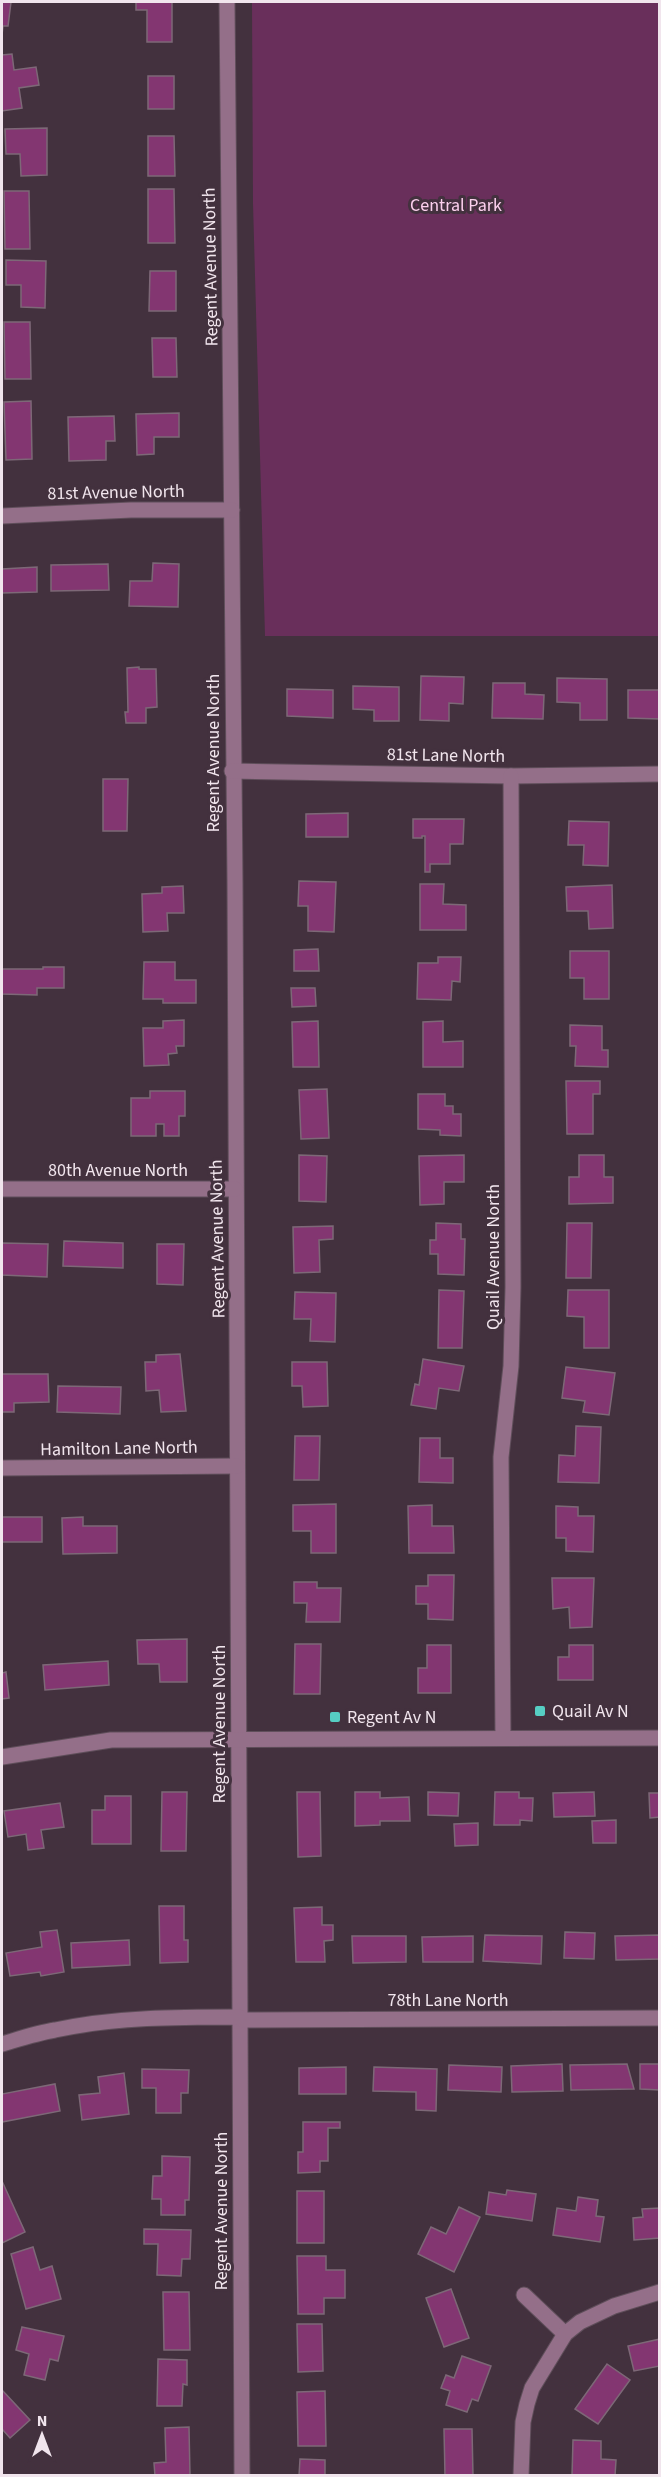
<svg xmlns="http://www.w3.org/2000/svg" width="661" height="2477" viewBox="0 0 661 2477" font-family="'Source Sans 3',sans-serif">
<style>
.green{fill:#692f5b}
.building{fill:#833671;stroke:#7d6877;stroke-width:1.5}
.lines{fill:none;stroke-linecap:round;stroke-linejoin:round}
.minor-casing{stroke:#5f4e5a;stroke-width:17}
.minor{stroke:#946f89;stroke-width:15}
.poi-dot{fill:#56cec3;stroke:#43313e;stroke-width:2}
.labels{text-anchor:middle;stroke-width:6;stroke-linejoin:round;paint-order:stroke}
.park-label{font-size:18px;fill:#fcd0ee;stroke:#43313e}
.street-label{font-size:18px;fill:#f1e5ed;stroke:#43313e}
.poi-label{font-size:18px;fill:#f1e5ed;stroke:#43313e;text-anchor:start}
</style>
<rect width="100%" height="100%" fill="#43313e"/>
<polygon class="green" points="252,2 659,2 659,636 265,636 253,203"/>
<g class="building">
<polygon points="2,2 11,2 8,26 3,26 2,35"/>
<polygon points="136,2 172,2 172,42 147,42 147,10 136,10"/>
<polygon points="12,54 14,70 36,67 39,85 19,88 22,108 2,111 2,55"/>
<rect x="148" y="76" width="26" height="33"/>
<polygon points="47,128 47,175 21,176 20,154 6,154 5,129"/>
<polygon points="148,136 174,136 175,176 148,176"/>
<polygon points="148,189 174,189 175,243 148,243"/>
<polygon points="4,191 29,191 30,249 5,249"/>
<polygon points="6,260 46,261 45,308 21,307 21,285 6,285"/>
<polygon points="150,271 176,271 176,311 149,311"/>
<polygon points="4,322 30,322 31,379 5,379"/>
<polygon points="152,338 176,338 177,377 153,377"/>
<polygon points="31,401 32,459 6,460 4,402"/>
<polygon points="179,413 179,437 154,437 154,454 137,455 136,414"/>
<polygon points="114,416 115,441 106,441 106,460 69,461 68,417"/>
<polygon points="153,563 179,564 178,607 129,606 130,581 152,581"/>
<polygon points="108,564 109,590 51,591 51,565"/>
<polygon points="37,567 37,592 2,593 2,569"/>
<polygon points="139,667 139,669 156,669 157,707 146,708 146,723 126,723 125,712 128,712 127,668"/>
<polygon points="421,676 464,677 463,704 449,703 449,721 420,720"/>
<polygon points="557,678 607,679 607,720 580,720 580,703 557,702"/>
<polygon points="493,683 525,683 525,694 544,695 543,719 492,718"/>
<polygon points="353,686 399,687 399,721 374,721 374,710 353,709"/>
<polygon points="287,689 333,690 333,718 287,716"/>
<polygon points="628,690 660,690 660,719 628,718"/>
<polygon points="103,779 128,779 127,831 103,831"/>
<polygon points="348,813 348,837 306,837 306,814"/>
<polygon points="413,819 464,819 463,844 450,844 450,864 430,864 430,872 425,872 425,836 422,836 422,838 413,838"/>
<polygon points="569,821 609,822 608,866 583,865 584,845 568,845"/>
<polygon points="299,881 336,882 334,932 308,931 308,906 298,906"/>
<polygon points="420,884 444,884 443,904 466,905 466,930 420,930"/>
<polygon points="612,885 613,928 589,929 588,911 567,911 566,887"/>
<polygon points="183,886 184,913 167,913 168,931 143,932 142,894 162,893 162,887"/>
<polygon points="318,949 319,971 294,971 294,950"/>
<polygon points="570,951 609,951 609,999 584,999 584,978 570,978"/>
<polygon points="438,957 461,957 460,982 452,981 451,1000 417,999 418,963 438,963"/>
<polygon points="144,962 175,962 175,980 196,980 196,1003 163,1003 163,999 143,999"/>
<polygon points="43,967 64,967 64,988 37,988 37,995 2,994 2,969 43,969"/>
<polygon points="291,988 315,988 316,1006 292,1007"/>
<polygon points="184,1020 184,1046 176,1046 177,1053 168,1054 169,1065 144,1066 143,1028 163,1028 163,1021"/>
<polygon points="318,1021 319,1067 293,1067 292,1022"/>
<polygon points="443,1021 443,1042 463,1041 463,1067 423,1067 423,1022"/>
<polygon points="570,1025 602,1026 602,1050 608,1050 608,1067 575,1066 576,1046 570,1046"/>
<polygon points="566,1081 600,1081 600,1094 593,1094 593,1134 567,1134"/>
<polygon points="327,1089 329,1138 301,1139 299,1090"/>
<polygon points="150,1091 185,1091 185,1116 179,1116 179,1136 164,1136 164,1124 156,1124 156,1136 131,1136 131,1098 150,1098"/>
<polygon points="418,1094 445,1094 445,1106 453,1106 453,1114 461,1114 461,1136 440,1135 440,1130 418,1129"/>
<polygon points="299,1155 327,1156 326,1202 299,1201"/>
<polygon points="464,1155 464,1182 444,1182 444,1204 420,1205 419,1156"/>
<polygon points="579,1155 604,1155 604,1177 613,1177 613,1203 569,1204 569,1177 579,1177"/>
<polygon points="436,1223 461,1224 461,1239 465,1239 464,1275 438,1274 438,1254 430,1254 430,1240 436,1240"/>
<polygon points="567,1223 592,1223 591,1278 566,1278"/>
<polygon points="333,1226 333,1239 319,1240 320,1272 294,1273 293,1227"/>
<polygon points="64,1241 123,1243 123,1268 63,1266"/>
<polygon points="2,1243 48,1244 47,1277 2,1275"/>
<polygon points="157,1244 184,1244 183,1285 157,1284"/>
<polygon points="439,1290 464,1291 462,1348 438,1348"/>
<polygon points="568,1290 609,1290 609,1348 584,1348 584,1317 567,1316"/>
<polygon points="295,1292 336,1293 335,1342 310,1341 311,1319 294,1319"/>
<polygon points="180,1354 186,1411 161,1412 159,1390 146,1391 145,1362 156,1362 156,1355"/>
<polygon points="423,1359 464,1366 459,1391 439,1388 436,1409 411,1405 415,1384 419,1385"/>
<polygon points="292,1362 327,1362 328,1406 303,1407 302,1386 292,1386"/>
<polygon points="566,1367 615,1373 609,1415 583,1412 585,1401 562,1398"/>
<polygon points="2,1374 48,1374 49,1402 14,1403 14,1412 2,1412"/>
<polygon points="58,1386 121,1387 120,1414 57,1412"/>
<polygon points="576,1426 601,1427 599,1483 558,1482 559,1455 575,1456"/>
<polygon points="295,1436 320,1436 319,1480 294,1480"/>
<polygon points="420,1438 440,1438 440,1458 453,1458 453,1483 419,1482"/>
<polygon points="336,1504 336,1553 311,1553 311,1531 293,1531 293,1505"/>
<polygon points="432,1505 432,1526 453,1526 454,1553 409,1553 408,1506"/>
<polygon points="556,1506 578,1507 578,1516 594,1516 593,1552 566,1551 566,1538 556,1538"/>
<rect x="2" y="1517" width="40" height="25"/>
<polygon points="83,1517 83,1526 117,1526 117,1553 63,1554 62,1518"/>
<polygon points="428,1575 454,1575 453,1620 428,1619 428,1604 416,1604 416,1586 428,1586"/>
<polygon points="552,1578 594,1578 592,1627 570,1628 569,1607 553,1609"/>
<polygon points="294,1582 317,1582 317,1588 341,1588 340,1622 306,1622 307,1603 294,1603"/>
<polygon points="187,1639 187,1682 160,1682 159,1664 138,1664 137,1640"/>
<polygon points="295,1644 321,1644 320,1694 294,1694"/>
<polygon points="427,1645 451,1645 451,1693 418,1693 418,1668 427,1668"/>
<polygon points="569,1645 593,1645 593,1680 558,1680 558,1657 569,1657"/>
<polygon points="108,1661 109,1685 45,1690 43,1665"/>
<polygon points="6,1672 9,1698 2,1699 2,1673"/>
<polygon points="162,1792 187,1792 186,1851 161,1851"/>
<polygon points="297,1792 320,1792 321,1856 298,1857"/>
<polygon points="355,1792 380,1792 380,1798 409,1797 410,1821 380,1821 380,1825 355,1826"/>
<polygon points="428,1792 459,1793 458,1816 428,1815"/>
<polygon points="495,1792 519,1792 519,1798 533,1798 532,1821 520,1820 520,1825 494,1825"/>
<polygon points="594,1792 595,1816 554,1817 553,1793"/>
<polygon points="649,1793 660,1793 660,1817 650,1818"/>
<polygon points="105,1796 131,1796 131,1844 92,1844 92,1810 105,1810"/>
<polygon points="60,1803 64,1827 41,1830 44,1848 28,1850 26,1834 8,1837 4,1811"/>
<polygon points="616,1820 616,1843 593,1843 592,1821"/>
<polygon points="478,1823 478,1845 455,1846 454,1824"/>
<polygon points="159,1906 184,1906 184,1940 188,1940 188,1962 160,1963"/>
<polygon points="322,1907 322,1925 333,1925 333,1940 324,1941 325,1962 296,1962 294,1908"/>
<polygon points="57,1930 64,1972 41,1976 40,1972 10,1976 6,1953 42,1947 40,1932"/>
<polygon points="565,1932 595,1933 594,1959 564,1958"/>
<polygon points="485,1935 542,1936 541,1964 483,1961"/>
<polygon points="660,1935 660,1959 616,1960 615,1936"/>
<polygon points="352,1936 406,1936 406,1962 353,1963"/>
<polygon points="473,1936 473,1962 423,1962 422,1937"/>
<polygon points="129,1940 130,1965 72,1968 71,1943"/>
<polygon points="562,2064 563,2091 512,2092 511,2066"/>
<polygon points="627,2064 634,2089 571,2090 570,2065"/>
<polygon points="640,2064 660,2064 660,2090 640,2089"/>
<polygon points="449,2065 502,2067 501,2092 448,2090"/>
<polygon points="346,2067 346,2094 299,2094 299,2068"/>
<polygon points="374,2067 437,2069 436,2111 416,2110 416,2092 373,2091"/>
<polygon points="142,2069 189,2070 188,2093 181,2093 181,2113 156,2113 156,2088 142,2088"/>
<polygon points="124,2073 129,2114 82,2120 79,2095 100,2093 98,2077"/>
<polygon points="55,2084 60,2111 2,2122 2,2094"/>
<polygon points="303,2122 340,2122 340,2128 328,2128 328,2161 320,2161 320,2172 298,2173 298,2152 303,2152"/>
<polygon points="162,2156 190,2157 189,2200 185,2200 185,2215 161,2215 161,2199 152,2199 153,2176 162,2176"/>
<polygon points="2,2181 25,2232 2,2243"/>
<polygon points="507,2190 536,2194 532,2221 486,2214 489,2192 506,2195"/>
<rect x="297" y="2191" width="27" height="52"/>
<polygon points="578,2197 598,2200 596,2216 604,2217 600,2242 553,2235 557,2208 576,2211"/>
<polygon points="459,2207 480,2217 454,2272 418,2254 431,2227 446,2234"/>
<polygon points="660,2208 660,2238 634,2240 633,2218 643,2217 642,2209"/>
<polygon points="144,2229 191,2230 190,2259 182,2259 181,2276 157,2275 158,2244 144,2244"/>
<polygon points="33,2247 40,2270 52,2266 61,2299 26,2309 11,2254"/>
<polygon points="297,2256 326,2256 326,2270 345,2270 345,2298 324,2298 324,2314 298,2314"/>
<polygon points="451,2289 469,2338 444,2347 426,2298"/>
<polygon points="163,2292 189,2292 190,2350 164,2350"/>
<polygon points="297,2324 322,2324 323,2371 298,2372"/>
<polygon points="22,2327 64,2336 58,2361 50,2359 45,2380 24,2375 29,2354 16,2350"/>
<polygon points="660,2339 660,2366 634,2371 628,2346"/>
<polygon points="462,2356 491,2366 478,2401 472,2399 467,2412 446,2405 450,2391 441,2388 446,2375 454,2378"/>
<polygon points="158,2359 187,2360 187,2385 183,2384 182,2406 157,2406"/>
<polygon points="607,2364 630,2380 598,2424 575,2409"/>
<polygon points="2,2390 30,2420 10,2438 2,2429"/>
<polygon points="325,2391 326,2446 298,2446 297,2392"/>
<polygon points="189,2427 190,2476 155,2476 154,2463 166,2462 165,2428"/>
<polygon points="444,2429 472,2429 473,2476 445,2476"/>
<polygon points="573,2440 601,2441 601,2459 616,2460 615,2476 572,2476"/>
<polygon points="300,2459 325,2460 325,2476 299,2476"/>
</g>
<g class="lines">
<g class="minor-casing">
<g id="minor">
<polyline points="227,2 235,883 242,2476"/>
<polyline points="2,516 131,510 232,510"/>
<polyline points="232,771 511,776 660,774"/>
<polyline points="2,1189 235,1189"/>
<polyline points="2,1468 237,1466"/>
<polyline points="503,1738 501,1457 511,1366 513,1287 511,776"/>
<polyline points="2,1757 111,1740 660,1738"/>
<path d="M2,2044C19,2039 37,2033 55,2030C115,2017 178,2017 239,2017L243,2020L660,2018"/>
<polyline points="524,2295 565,2334"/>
<polyline points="521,2476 523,2422 527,2404 532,2388 565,2334 580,2322 614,2306 660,2292"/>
</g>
</g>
<use href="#minor" class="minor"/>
</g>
<g class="poi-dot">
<rect x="534" y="1705" width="12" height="12" rx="3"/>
<rect x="329" y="1711" width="12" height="12" rx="3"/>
</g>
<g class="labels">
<g class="park-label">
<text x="456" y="211">Central Park</text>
</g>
<g class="street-label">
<text transform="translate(210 267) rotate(-91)" y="6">Regent Avenue North</text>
<text transform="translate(116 492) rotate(-1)" y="6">81st Avenue North</text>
<text transform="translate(213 753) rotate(-90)" y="6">Regent Avenue North</text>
<text transform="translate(446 755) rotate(1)" y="6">81st Lane North</text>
<text x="118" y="1176">80th Avenue North</text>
<text transform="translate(217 1239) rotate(-91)" y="6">Regent Avenue North</text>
<text transform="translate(493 1257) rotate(-90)" y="6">Quail Avenue North</text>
<text transform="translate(119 1448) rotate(-1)" y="6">Hamilton Lane North</text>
<text transform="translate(219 1724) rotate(-90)" y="6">Regent Avenue North</text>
<text x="448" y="2006">78th Lane North</text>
<text transform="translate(221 2211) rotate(-90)" y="6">Regent Avenue North</text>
</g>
<g class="poi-label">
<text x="552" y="1717">Quail Av N</text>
<text x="347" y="1723">Regent Av N</text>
</g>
</g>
<rect width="661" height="2477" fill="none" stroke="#f1e5ed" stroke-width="6"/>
<g transform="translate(42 2435)" stroke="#43313e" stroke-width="4.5" paint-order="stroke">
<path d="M0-4.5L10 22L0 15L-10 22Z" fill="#f1e5ed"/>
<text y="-9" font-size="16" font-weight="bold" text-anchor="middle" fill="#f1e5ed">N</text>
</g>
</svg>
